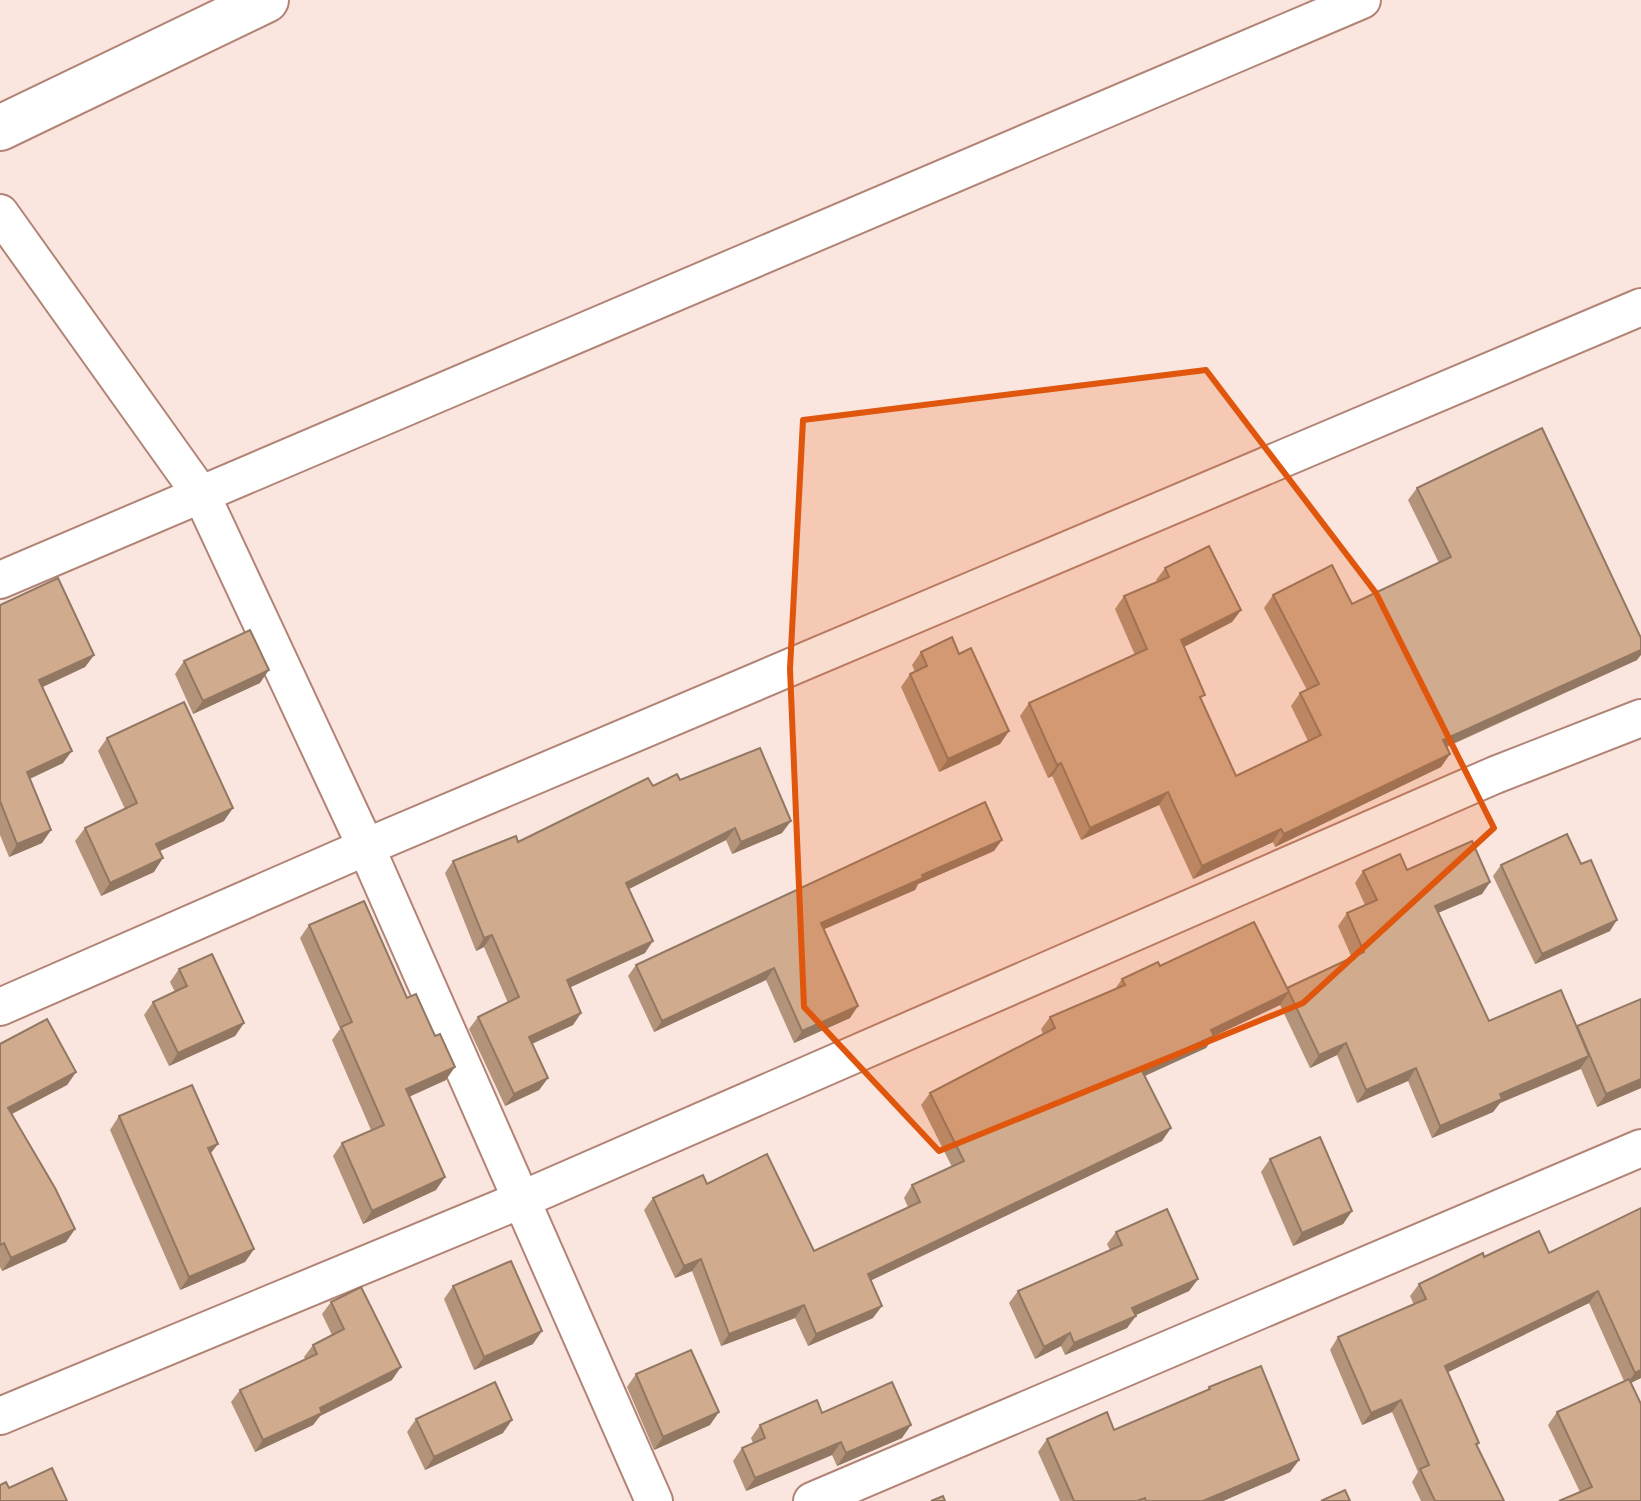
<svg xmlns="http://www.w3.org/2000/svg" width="1641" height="1501" viewBox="0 0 1641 1501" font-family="'DM Sans',sans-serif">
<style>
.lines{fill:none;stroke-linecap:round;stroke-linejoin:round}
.street-casing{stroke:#b18475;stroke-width:40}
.secondary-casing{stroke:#b18475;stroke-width:48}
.street{stroke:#fff;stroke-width:36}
.secondary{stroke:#fff;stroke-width:44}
.wall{fill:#b39379}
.shaded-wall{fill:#927863}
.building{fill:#d0ab8d;stroke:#927863;stroke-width:2}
.marked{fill:#df560c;fill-opacity:0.2;stroke:#df560c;stroke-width:6;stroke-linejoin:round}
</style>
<rect width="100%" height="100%" fill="#fae6df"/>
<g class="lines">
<g class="street-casing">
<g id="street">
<polyline points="0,213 202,496 366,847 654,1501"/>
<polyline points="0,580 1362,0"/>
<polyline points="0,1007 366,847 1641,307"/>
<polyline points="0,1416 523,1199 1495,775 1641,718"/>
<polyline points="812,1501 1641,1148"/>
</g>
</g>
<g class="secondary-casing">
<polyline id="secondary" points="0,128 266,0"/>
</g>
<use href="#street" class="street"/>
<use href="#secondary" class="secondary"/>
</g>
<g class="wall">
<polygon points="1417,488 1637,660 1447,747 1450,754 1441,767 1275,847 1273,842 1193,879 1159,805 1081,840 1052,776 1048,778 1020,716 1029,703 1135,655 1115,609 1124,596 1157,582 1156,580 1165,568 1241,610 1232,622 1184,647 1201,700 1236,776 1308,741 1291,706 1300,693 1307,690 1264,608 1273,595 1352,604 1439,563 1408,500"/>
<polygon points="0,605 94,655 85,667 42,687 63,763 30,779 51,830 42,843 9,857 0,835"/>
<polygon points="921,652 959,654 1009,731 1000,744 939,772 901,687 910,674 915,672 912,665"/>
<polygon points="184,661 260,683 193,714 175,674"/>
<polygon points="107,738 224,821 160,851 154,872 101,896 75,841 85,828 125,809 98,751"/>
<polygon points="680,780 782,833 732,854 726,840 629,889 645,953 570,987 581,1013 573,1025 532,1044 548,1078 539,1090 505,1106 469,1029 478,1017 508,1003 484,947 476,951 445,873 453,861 518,842 653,786"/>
<polygon points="994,851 918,884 915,890 824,929 850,1018 794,1043 766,980 654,1032 628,976 636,965"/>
<polygon points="1501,865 1610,931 1535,964 1493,876"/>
<polygon points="1407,870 1490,882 1482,894 1438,913 1489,1021 1577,1027 1641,1088 1597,1107 1581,1069 1500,1103 1493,1112 1432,1138 1408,1081 1357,1103 1337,1055 1310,1068 1280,1005 1214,1036 1206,1048 1145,1076 1162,1141 870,1281 873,1318 808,1346 795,1318 721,1346 692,1271 675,1278 644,1210 653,1198 707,1184 814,1251 908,1207 904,1198 912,1185 952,1167 921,1105 930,1093 1043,1034 1041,1029 1050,1017 1115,989 1122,979 1160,966 1287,988 1352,958 1338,926 1347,913 1365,905 1355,883 1363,871"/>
<polygon points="309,925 407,998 446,1080 409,1097 436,1190 363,1224 333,1156 342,1143 371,1130 332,1040 340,1029 300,938"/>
<polygon points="179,969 244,1023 235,1036 169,1066 144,1015 153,1002 175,992 170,982"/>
<polygon points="0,1044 76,1072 67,1085 12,1114 75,1229 66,1242 2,1271 0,1267"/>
<polygon points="119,1116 211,1154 254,1249 245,1262 180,1290 110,1130"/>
<polygon points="1270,1159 1352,1211 1343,1224 1293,1246 1261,1172"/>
<polygon points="1641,1208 1641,1378 1631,1383 1641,1501 1580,1492 1548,1425 1557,1412 1624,1381 1589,1303 1448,1372 1479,1443 1477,1446 1504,1501 1421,1501 1412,1482 1418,1472 1392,1412 1362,1425 1330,1350 1338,1337 1414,1305 1410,1296 1419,1284 1484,1257 1549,1253"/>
<polygon points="1116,1232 1198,1279 1189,1291 1135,1315 1127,1328 1065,1355 1061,1346 1035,1359 1009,1303 1018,1291 1110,1250 1107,1244"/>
<polygon points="453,1286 533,1344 474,1370 444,1299"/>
<polygon points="331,1302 392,1380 320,1416 313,1425 255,1452 231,1402 240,1390 305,1359 304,1357 313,1345 332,1335 322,1314"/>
<polygon points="636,1374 710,1425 654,1450 627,1387"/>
<polygon points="1209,1387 1299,1460 1290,1472 1223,1501 1060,1501 1038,1452 1047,1439 1114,1430 1207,1390"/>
<polygon points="822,1413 902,1438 837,1466 832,1455 746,1491 733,1461 742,1448 753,1443 751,1438 760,1425"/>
<polygon points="416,1419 503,1433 425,1470 407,1432"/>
</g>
<g class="shaded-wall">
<polygon points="1241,610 1232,622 1172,653 1181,640"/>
<polygon points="1641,650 1641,655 1637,660 1434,752 1443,740"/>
<polygon points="94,655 85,667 30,693 39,680"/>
<polygon points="269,670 260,683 193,714 203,701"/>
<polygon points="1009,731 1000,744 939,772 948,759"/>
<polygon points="72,751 63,763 18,784 27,772"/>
<polygon points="1450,754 1441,767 1275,847 1284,834"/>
<polygon points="1061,763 1052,776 1048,778 1057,765"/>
<polygon points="1168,792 1159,805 1081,840 1090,828"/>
<polygon points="233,808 224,821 147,857 156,844"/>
<polygon points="791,821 782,833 732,854 741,842"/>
<polygon points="735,828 726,840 617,895 626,883"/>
<polygon points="1281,829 1273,842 1193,879 1202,866"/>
<polygon points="51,830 42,843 9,857 17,844"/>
<polygon points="1002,840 994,851 918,884 915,890 813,934 821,923 922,875"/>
<polygon points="163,858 154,872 101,896 110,883"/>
<polygon points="1490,882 1482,894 1426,918 1435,906"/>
<polygon points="1617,920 1610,931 1535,964 1542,954"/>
<polygon points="492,935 484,947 476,951 484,938"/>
<polygon points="653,941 645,953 558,993 567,980"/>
<polygon points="774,968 766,980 654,1032 662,1021"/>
<polygon points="1289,992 1280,1005 1214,1036 1206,1048 1133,1081 1141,1069 1211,1030"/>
<polygon points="858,1006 850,1018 794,1043 802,1031"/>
<polygon points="581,1013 573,1025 520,1049 529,1037"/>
<polygon points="244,1023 235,1036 169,1066 178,1053"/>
<polygon points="1346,1043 1337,1055 1310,1068 1319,1055"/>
<polygon points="1589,1056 1580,1069 1500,1103 1493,1112 1432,1138 1440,1126 1500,1094"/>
<polygon points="455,1067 446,1080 397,1102 406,1089"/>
<polygon points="1416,1068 1408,1081 1357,1103 1366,1090"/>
<polygon points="76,1072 67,1085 0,1120 8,1108"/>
<polygon points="548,1078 539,1090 505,1106 514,1094"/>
<polygon points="1641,1079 1641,1088 1597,1107 1606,1094"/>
<polygon points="1171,1128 1162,1141 859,1286 868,1274"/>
<polygon points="218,1144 208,1157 208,1148"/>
<polygon points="445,1177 436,1190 363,1224 372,1211"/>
<polygon points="1352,1211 1343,1224 1293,1246 1302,1233"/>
<polygon points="75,1229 66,1242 2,1271 11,1258"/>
<polygon points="254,1249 245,1262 180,1290 189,1277"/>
<polygon points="701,1259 692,1271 675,1278 684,1266"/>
<polygon points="1198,1279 1189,1291 1123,1321 1132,1308"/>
<polygon points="1598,1291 1589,1303 1436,1378 1445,1366"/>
<polygon points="804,1305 795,1318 721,1346 729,1334"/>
<polygon points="882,1306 873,1318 808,1346 816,1334"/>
<polygon points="1136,1316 1127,1328 1065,1355 1074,1343"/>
<polygon points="542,1331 533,1344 474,1370 484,1357"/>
<polygon points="1070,1333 1061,1346 1035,1359 1044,1347"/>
<polygon points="401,1367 392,1380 320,1416 313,1425 255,1452 263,1440 320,1408"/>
<polygon points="1641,1370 1641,1378 1626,1385 1635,1373"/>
<polygon points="1401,1400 1392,1412 1362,1425 1371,1413"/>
<polygon points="719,1412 710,1425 654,1450 663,1437"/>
<polygon points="512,1420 503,1433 425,1470 434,1457"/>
<polygon points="911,1425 902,1438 837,1466 846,1453"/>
<polygon points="841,1442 832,1455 746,1491 755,1478"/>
<polygon points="1299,1460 1290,1472 1223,1501 1203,1501"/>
</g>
<g class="building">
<polygon points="1542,428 1641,638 1641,650 1443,740 1450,754 1284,834 1281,829 1202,866 1168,792 1090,828 1061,763 1057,765 1029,703 1147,649 1124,596 1169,577 1165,568 1209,546 1241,610 1181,640 1205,695 1200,697 1236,776 1321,735 1300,693 1319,684 1273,595 1332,565 1352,604 1451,557 1417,488"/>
<polygon points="58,578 94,655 39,680 72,751 27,772 51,830 17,844 0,801 0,605"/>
<polygon points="250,630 269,670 203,701 184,661"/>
<polygon points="952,637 959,654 971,648 1009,731 948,759 910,674 927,666 921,652"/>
<polygon points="184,702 233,808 156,844 163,858 110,883 85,828 137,803 107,738"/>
<polygon points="760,748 791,821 741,842 735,828 626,883 653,941 567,980 581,1013 529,1037 548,1078 514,1094 478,1017 519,997 492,935 484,938 453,861 516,836 518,842 648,778 653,786 677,774 680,780"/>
<polygon points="985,802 1002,840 922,875 923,878 821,923 858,1006 802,1031 774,968 662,1021 636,965"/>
<polygon points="1567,834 1581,864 1591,860 1617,920 1542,954 1501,865"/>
<polygon points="1472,841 1490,882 1435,906 1489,1021 1561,990 1589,1056 1500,1094 1502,1099 1440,1126 1416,1068 1366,1090 1346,1043 1319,1055 1287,988 1364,952 1347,913 1377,900 1363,871 1400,854 1407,870"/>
<polygon points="364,901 407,998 416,994 435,1036 440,1034 455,1067 406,1089 445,1177 372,1211 342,1143 384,1125 341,1027 352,1022 309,925"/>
<polygon points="1254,922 1289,992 1211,1030 1214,1036 1141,1069 1171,1128 868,1274 882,1306 816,1334 804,1305 729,1334 701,1259 684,1266 653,1198 703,1175 707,1184 767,1154 814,1251 920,1202 912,1185 964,1161 930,1093 1055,1028 1050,1017 1125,985 1122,979 1158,962 1160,966"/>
<polygon points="212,954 244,1023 178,1053 153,1002 187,986 179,969"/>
<polygon points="1641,999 1641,1079 1606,1094 1577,1026"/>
<polygon points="47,1019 76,1072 8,1108 55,1188 75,1229 11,1258 4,1243 0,1245 0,1044"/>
<polygon points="192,1085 218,1144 208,1148 254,1249 189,1277 119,1116"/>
<polygon points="1320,1137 1352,1211 1302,1233 1270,1159"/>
<polygon points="1641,1208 1641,1370 1635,1373 1598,1291 1445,1366 1479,1443 1476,1444 1504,1501 1435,1501 1420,1469 1429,1465 1401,1400 1371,1413 1338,1337 1426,1299 1419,1284 1483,1253 1484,1257 1539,1231 1549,1253"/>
<polygon points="1167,1209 1198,1279 1132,1308 1136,1316 1074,1343 1070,1333 1044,1347 1018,1291 1122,1245 1116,1232"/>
<polygon points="511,1261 542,1331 484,1357 453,1286"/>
<polygon points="361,1287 401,1367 320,1408 322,1413 263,1440 240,1390 317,1354 313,1345 344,1329 331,1302"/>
<polygon points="691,1350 719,1412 663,1437 636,1374"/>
<polygon points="1261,1366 1299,1460 1203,1501 1146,1501 1145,1498 1137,1501 1074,1501 1047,1439 1107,1412 1114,1430 1210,1389 1209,1387"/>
<polygon points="1629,1379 1641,1404 1641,1501 1559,1501 1592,1487 1557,1412"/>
<polygon points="495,1382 512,1420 434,1457 416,1419"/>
<polygon points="892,1382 911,1425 846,1453 841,1442 755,1478 742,1448 765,1438 760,1425 817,1400 822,1413"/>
<polygon points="52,1468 67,1501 0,1501 0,1485 6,1482 9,1488"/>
<polygon points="1345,1490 1350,1501 1321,1501"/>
<polygon points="943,1496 945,1501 931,1501"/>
</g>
<path class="marked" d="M1206,370L1376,593L1494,828L1303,1003L939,1151L804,1007L790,669L803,420Z"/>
</svg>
